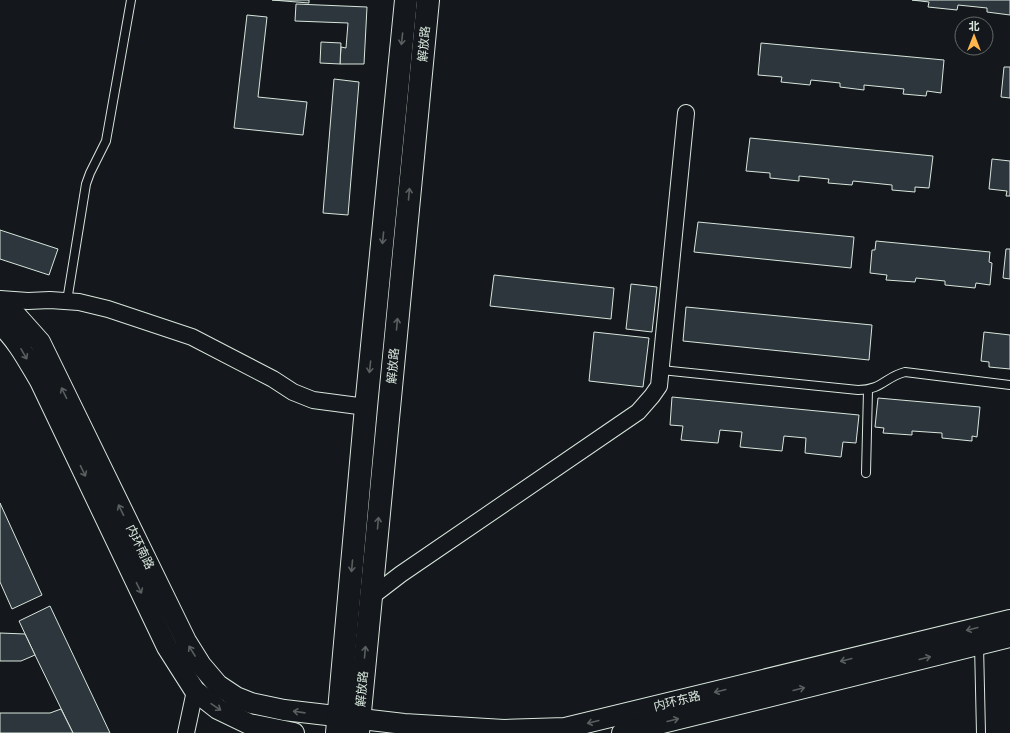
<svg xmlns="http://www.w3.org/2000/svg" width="1010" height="733" viewBox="0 0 1010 733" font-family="'DM Sans','Noto Sans SC',sans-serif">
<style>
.building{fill:#2c363c;stroke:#d8e6dc}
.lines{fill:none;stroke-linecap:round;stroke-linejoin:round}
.service-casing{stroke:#d8e6dc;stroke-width:10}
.minor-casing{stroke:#d8e6dc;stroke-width:18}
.tertiary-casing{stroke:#d8e6dc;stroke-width:22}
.secondary-casing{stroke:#d8e6dc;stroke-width:24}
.service{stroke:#14181c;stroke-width:8}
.minor{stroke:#14181c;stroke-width:16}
.tertiary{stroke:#14181c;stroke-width:20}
.secondary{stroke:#14181c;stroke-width:22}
.oneway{stroke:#59605f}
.labels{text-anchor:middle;stroke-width:3;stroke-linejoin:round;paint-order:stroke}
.street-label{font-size:12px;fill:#d8e6dc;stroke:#14181c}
</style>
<rect width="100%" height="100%" fill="#14181c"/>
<g class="building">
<polygon points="272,0 309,0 309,3"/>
<polygon points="912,0 1010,0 1010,15 987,12 987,8 958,5 957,10 928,7 929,2"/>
<polygon points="296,4 367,7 364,64 340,64 341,47 346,48 348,23 295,21"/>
<polygon points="247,15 267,17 258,97 307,102 303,135 234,128"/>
<polygon points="321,42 341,43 340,64 320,63"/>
<polygon points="761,43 944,60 941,93 927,91 926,96 903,94 904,89 864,85 864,90 840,87 840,83 811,80 810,85 781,82 782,77 758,75"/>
<polygon points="1004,67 1010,67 1010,98 1001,97"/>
<polygon points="334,79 359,82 348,215 323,213"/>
<polygon points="750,138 933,156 929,188 915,187 915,192 892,190 892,185 853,181 852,185 828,183 829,179 799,176 799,181 770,178 770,173 746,171"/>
<polygon points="992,159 1010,161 1010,196 1006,196 1007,191 989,189"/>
<polygon points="698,222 854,237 851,268 694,252"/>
<polygon points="0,230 58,249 49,275 0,259"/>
<polygon points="876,241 990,252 989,262 992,263 990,285 976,283 975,288 945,285 945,281 916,278 915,282 886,280 887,275 870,273 872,250 875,250"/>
<polygon points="1006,249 1010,249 1010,279 1003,278"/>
<polygon points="494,275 614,288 611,319 490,306"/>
<polygon points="631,284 657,287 652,332 626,329"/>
<polygon points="686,307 872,325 869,360 683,341"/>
<polygon points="594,332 649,338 643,387 589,381"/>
<polygon points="984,332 1010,335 1010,369 989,367 989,362 981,361"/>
<polygon points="672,397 859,415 856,443 843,442 841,457 805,453 806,438 784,436 782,451 740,447 742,432 720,430 718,443 681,440 683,426 670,425"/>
<polygon points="878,398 980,407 977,437 972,436 972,441 942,438 942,433 912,431 912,435 883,433 884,428 875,427"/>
<polygon points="0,503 42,595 12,609 0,582"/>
<polygon points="50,606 110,733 73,733 35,655 19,621"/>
<polygon points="0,633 25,634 35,655 21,661 0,661"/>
<polygon points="61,709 73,733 0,733 0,713 50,713"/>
</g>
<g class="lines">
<g class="service-casing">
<g id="service">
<polyline points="67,301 86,184 90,173 106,141 131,0"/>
<path d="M661,370L858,390C882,390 885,377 905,372L1010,385"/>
<polyline points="866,473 868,390"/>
<polyline points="979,645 981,733"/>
</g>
</g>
<g class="minor-casing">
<g id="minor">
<polyline points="0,299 28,301 50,300 79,302 108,309 192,337 273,379 293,392 313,400 366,407"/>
<polyline points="371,597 401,574 638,412 652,396 659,386 686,113"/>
<polyline points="186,733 195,691"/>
</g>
</g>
<g class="tertiary-casing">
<g id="tertiary">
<polyline points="0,302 15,314 40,342 186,641 201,665 218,685 236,697 251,703 284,710 404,724 504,730 565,728 1010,620"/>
<path d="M0,324C18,341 28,361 40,381L167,647L195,691L218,709L249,724L294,733"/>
<polyline points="622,733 1010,637"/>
</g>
</g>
<g class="secondary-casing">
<g id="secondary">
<polyline points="337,733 366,407 406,0"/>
<polyline points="358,733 428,0"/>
</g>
</g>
<use href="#service" class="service"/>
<use href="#minor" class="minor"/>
<use href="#tertiary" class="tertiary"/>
<use href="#secondary" class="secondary"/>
</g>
<defs><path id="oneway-shaft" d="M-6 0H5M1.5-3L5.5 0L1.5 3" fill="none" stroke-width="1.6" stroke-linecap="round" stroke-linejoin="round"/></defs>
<g class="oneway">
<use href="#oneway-shaft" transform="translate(402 39) rotate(96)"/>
<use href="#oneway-shaft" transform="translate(409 194) rotate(-85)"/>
<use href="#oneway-shaft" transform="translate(383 238) rotate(96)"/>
<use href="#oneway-shaft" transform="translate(397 324) rotate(-85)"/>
<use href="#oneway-shaft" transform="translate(24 354) rotate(60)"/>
<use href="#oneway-shaft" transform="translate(370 367) rotate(96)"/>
<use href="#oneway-shaft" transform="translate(64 393) rotate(-116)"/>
<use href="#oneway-shaft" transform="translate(83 471) rotate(64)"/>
<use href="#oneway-shaft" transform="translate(121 510) rotate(-116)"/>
<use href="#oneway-shaft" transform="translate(378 523) rotate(-85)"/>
<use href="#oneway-shaft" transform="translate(352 566) rotate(95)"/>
<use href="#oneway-shaft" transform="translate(139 588) rotate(64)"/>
<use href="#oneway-shaft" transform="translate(972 629) rotate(166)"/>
<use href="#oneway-shaft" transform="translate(192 651) rotate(-122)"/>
<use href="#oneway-shaft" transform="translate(365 652) rotate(-85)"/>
<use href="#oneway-shaft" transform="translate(925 658) rotate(-14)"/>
<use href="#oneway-shaft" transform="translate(846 660) rotate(166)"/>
<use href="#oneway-shaft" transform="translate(799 689) rotate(-14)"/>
<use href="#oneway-shaft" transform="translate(720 691) rotate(166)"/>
<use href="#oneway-shaft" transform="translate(216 707) rotate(34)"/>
<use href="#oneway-shaft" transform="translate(299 712) rotate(-172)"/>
<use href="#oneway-shaft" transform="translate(673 720) rotate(-14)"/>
<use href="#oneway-shaft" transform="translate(593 722) rotate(166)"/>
</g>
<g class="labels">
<g class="street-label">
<text transform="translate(424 44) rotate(-85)" y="4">解放路</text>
<text transform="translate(393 366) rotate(-85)" y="4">解放路</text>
<text transform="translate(140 547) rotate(64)" y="4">内环南路</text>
<text transform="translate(362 689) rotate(-85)" y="4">解放路</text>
<text transform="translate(677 701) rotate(-14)" y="4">内环东路</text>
</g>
</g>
<g transform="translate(974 36)"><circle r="19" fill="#14181c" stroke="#626a69"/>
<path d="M0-3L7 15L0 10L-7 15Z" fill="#ffb74d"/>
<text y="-6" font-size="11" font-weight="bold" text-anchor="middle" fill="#d8e6dc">北</text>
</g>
</svg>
